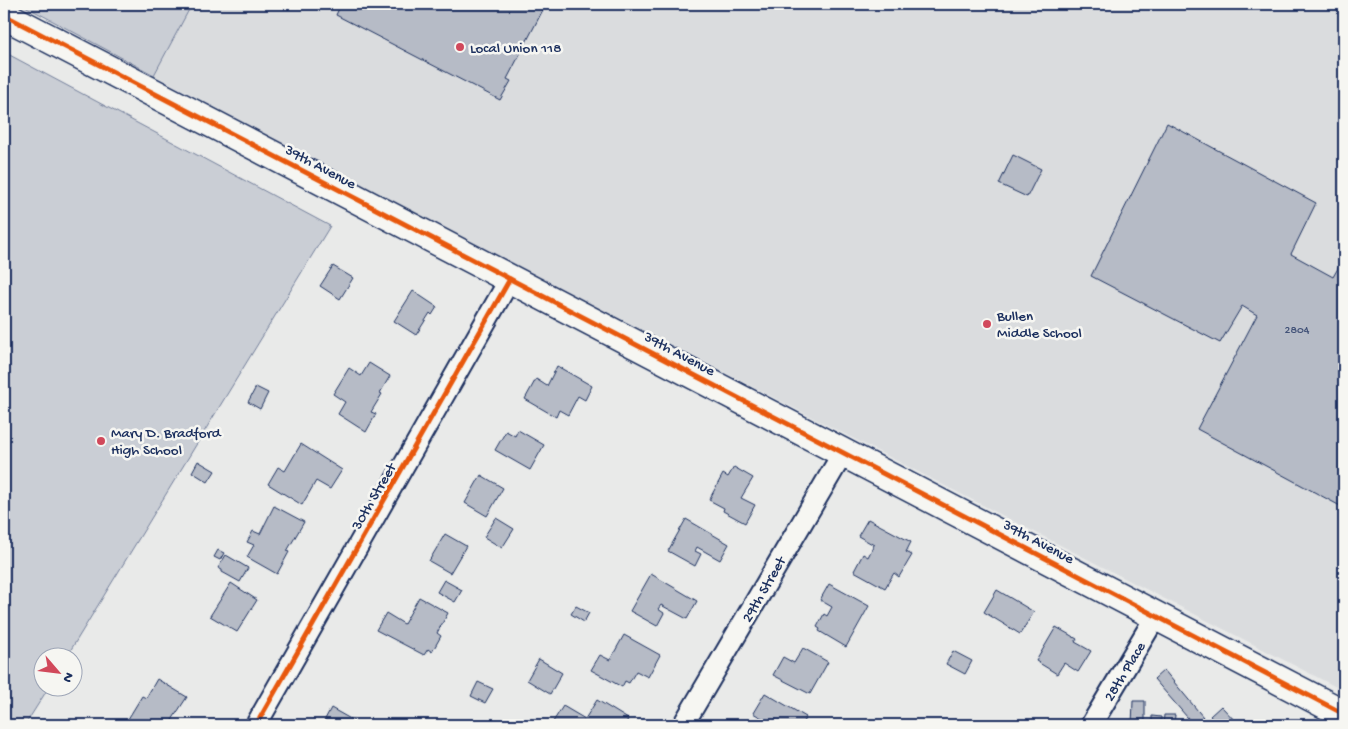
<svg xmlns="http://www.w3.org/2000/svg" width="1348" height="729" viewBox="0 0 1348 729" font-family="'Gochi Hand',sans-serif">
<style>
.built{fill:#dadcde}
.green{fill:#caced5;stroke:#727e9a}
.building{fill:#b6bbc6;stroke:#1b2f5e}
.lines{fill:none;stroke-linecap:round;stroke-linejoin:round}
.street-casing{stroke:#1b2f5e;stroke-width:24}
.secondary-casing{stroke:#1b2f5e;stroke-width:31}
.street{stroke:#f6f6f2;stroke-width:20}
.secondary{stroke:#f6f6f2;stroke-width:28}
.cycleway-casing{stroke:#f6f6f2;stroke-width:8}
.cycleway{stroke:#e8590c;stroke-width:5}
.poi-dot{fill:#d1495b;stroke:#f6f6f2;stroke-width:2}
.labels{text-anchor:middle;stroke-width:5;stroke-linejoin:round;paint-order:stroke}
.number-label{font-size:12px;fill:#425278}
.poi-label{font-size:15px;fill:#1b2f5e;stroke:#f6f6f2;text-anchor:start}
.street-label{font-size:15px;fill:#1b2f5e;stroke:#f6f6f2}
</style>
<rect width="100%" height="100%" fill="#e9eae9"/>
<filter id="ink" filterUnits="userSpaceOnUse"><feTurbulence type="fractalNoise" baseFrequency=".02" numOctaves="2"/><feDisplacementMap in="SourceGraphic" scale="10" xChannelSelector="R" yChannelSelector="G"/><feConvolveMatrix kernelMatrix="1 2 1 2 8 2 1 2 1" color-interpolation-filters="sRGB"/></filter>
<g filter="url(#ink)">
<polygon class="built" points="192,4 1344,4 1344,691 444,228 154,75"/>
<g class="green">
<polygon points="21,4 192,4 154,75"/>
<polygon points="4,52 330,226 67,656 42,656 42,686 49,687 25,725 4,725"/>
</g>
<g class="building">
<polygon points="341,4 546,4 507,79 511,81 500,100 336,15"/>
<polygon points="1167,123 1316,203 1291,254 1333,277 1341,263 1344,265 1344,508 1197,429 1257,315 1242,306 1220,343 1091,276"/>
<polygon points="1013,155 1041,169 1027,197 999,184"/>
<polygon points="333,266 353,278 340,299 320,286"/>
<polygon points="413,291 437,307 432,315 430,313 416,335 394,321"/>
<polygon points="369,363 390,376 380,393 382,394 371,412 376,414 366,432 338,414 345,402 333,394 349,368 361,376"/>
<polygon points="557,366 592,386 585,400 578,396 568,415 559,410 556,417 525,399 536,379 547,386"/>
<polygon points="256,387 268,393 260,409 248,402"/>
<polygon points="518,430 544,445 530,470 495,450 506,431 515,436"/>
<polygon points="301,444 342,470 330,489 316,481 302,505 268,484 278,467 285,471"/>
<polygon points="198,461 215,471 208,482 192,472"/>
<polygon points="734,467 753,478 741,498 755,505 745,523 723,511 724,508 709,500 723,474 728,477"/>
<polygon points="481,475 503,488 487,516 465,503"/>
<polygon points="274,506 304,522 287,551 289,552 277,574 247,557 254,545 247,542 253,531 260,534"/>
<polygon points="496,518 514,529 502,548 484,537"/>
<polygon points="686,519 729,544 720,560 697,547 695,551 701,554 695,566 668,551"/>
<polygon points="868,519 911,542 906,552 912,555 899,577 894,573 885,588 854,571 863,554 868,557 874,545 858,536"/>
<polygon points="445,534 466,546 450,573 429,561"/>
<polygon points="218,550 224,553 220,560 214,557"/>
<polygon points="226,555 248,568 240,582 222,572 222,570 218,568"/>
<polygon points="651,574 697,601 687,619 661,605 658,609 664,613 657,626 630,611"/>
<polygon points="444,580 462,590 455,602 437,592"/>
<polygon points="231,583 257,600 237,632 210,616"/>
<polygon points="829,584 869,606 846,647 819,631 820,629 817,627 824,614 827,616 832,607 820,600"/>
<polygon points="997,590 1034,612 1020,634 984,612"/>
<polygon points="419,597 448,613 437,633 441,636 432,652 428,649 424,655 376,630 386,613 404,624"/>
<polygon points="576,606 589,613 584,622 571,614"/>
<polygon points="1056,627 1077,639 1075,642 1091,651 1078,672 1064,663 1057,674 1036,661"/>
<polygon points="624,635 660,655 648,677 636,671 629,683 625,681 622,687 591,670 600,655 610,660"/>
<polygon points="803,648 828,662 810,694 773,675 783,657 794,663"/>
<polygon points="953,651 972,661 965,674 946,664"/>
<polygon points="539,659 562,673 550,694 527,680"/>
<polygon points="1164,670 1203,717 1194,725 1154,679"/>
<polygon points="157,679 187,697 172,720 181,725 140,725 128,719 142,696 146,698"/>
<polygon points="478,682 493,689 485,703 471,696"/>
<polygon points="765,693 806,717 801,725 764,725 767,721 753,713"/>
<polygon points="597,700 628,719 625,725 551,725 563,706 585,719"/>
<polygon points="1133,701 1145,701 1145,725 1132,725"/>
<polygon points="1221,706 1239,725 1218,725 1210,716"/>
<polygon points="331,708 354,721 352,725 322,725"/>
<polygon points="1164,715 1175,715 1174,725 1163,725"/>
<polygon points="1152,716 1161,717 1161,725 1152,725"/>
<rect x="1121" y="722" width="9" height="3"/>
</g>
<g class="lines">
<g class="street-casing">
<g id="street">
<polyline points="256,725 510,279"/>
<polyline points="683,725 843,453"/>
<polyline points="1091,725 1156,616"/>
</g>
</g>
<g class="secondary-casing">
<polyline id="secondary" points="4,15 1344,714"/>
</g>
<use href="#street" class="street"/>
<use href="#secondary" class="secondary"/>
<g class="cycleway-casing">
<g id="cycleway">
<polyline points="4,15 1344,714"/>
<polyline points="256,725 510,279"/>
</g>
</g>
<use href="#cycleway" class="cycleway"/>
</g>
</g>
<g class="poi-dot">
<circle cx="460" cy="47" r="5"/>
<circle cx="987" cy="324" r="5"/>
<circle cx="101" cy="441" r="5"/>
</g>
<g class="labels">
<g class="number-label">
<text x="1297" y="333">2804</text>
</g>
<g class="poi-label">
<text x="470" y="52">Local Union 118</text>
<text x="997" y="320">Bullen<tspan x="997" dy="17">Middle School</tspan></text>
<text x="111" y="437">Mary D. Bradford<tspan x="111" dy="17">High School</tspan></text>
</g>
<g class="street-label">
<text transform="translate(321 166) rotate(28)" y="5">39th Avenue</text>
<text transform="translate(680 353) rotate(28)" y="5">39th Avenue</text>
<text transform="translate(373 496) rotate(-60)" y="5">30th Street</text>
<text transform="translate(1039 541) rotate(28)" y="5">39th Avenue</text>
<text transform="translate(763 589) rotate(-60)" y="5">29th Street</text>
<text transform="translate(1124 671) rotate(-59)" y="5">28th Place</text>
</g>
</g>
<rect width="1348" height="729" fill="none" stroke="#f6f6f2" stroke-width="20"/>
<rect x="10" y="10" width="1328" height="709" fill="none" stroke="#1b2f5e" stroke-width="2" filter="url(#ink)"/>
<g transform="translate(58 672) rotate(118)"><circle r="24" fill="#f6f6f2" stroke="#9ea6b7"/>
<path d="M0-4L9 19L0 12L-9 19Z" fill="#d1495b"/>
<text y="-8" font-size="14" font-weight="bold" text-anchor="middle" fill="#1b2f5e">N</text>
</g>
</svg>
